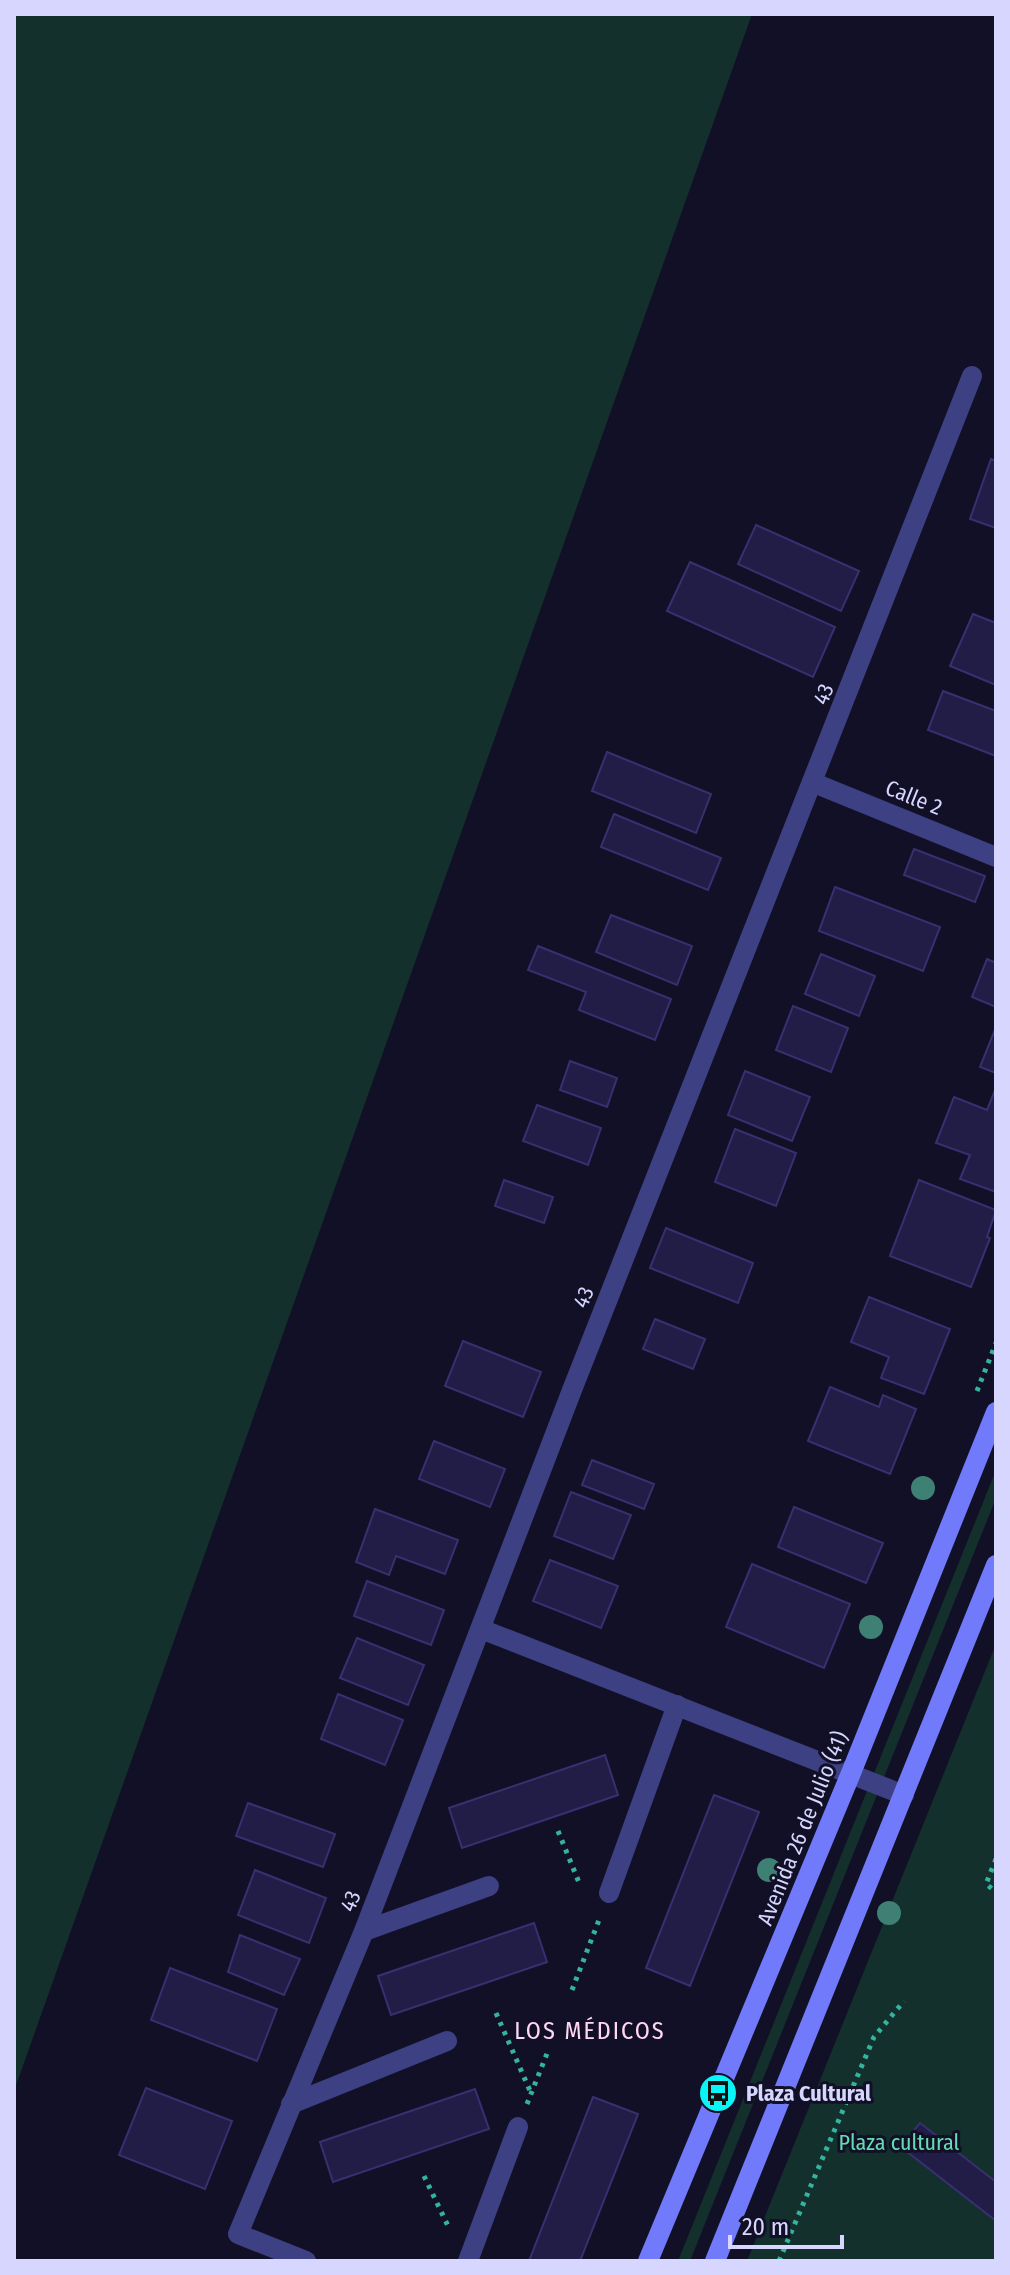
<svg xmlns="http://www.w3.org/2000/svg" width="1010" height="2275" viewBox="0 0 1010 2275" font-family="'Fira Sans Condensed',sans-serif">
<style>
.green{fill:#13302c}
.building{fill:#211d46;stroke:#373071;stroke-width:2}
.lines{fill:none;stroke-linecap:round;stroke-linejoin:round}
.path{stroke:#34b4a0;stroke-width:5;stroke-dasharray:4 6;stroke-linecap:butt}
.service{stroke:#3d4083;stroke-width:20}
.minor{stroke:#3d4083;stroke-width:20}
.secondary{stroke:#717afa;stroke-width:20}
.tree{fill:#3f8074}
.labels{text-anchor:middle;stroke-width:6;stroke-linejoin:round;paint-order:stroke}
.street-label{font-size:22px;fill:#d7d6fe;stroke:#121026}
.poi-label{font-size:22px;font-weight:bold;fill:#d7d6fe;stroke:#121026;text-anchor:start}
.park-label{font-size:22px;fill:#64dcb3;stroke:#121026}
.neighbourhood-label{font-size:24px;letter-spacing:2px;fill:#fed8f3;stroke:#121026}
</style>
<rect width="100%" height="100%" fill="#121026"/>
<g class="green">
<polygon points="14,14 752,14 14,2091"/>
<polygon points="996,1470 996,1498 690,2261 678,2261"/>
<polygon points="996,1644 996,2261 747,2261"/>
</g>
<g class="building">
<polygon points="991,459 996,461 996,528 970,519"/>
<polygon points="756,525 859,571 841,611 738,564"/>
<polygon points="690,562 835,627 813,677 667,611"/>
<polygon points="973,614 996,623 996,685 950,666"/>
<polygon points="943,691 996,711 996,756 928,730"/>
<polygon points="607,752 711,794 696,833 592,791"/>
<polygon points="614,814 721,858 708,890 601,847"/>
<polygon points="914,849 985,876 975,902 904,875"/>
<polygon points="835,887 940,927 923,971 819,931"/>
<polygon points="611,915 692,946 677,985 596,952"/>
<polygon points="538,946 671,999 655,1040 579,1010 586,992 528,970"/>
<polygon points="821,954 875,976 859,1016 805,994"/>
<polygon points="987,959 996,963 996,1007 972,997"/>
<polygon points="793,1006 848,1028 831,1072 776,1050"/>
<polygon points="996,1027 996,1073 980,1067"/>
<polygon points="570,1061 617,1078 607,1107 560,1090"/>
<polygon points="745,1071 810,1097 792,1141 728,1115"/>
<polygon points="995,1090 996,1091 996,1192 960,1179 970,1155 936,1143 954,1097 987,1110"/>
<polygon points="537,1105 601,1128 588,1165 523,1141"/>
<polygon points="735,1129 796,1153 776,1206 715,1182"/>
<polygon points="504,1180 553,1197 544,1223 495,1206"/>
<polygon points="919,1180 996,1210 987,1237 990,1238 971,1287 890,1256"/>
<polygon points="666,1228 753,1263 738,1303 650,1268"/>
<polygon points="869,1297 950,1329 924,1394 881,1378 889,1357 851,1342"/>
<polygon points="655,1319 705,1339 693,1369 643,1349"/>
<polygon points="463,1341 541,1372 523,1417 445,1386"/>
<polygon points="830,1387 879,1407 883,1395 916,1409 890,1474 808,1441"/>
<polygon points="434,1441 505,1469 490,1507 419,1479"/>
<polygon points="592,1460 654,1484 644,1509 582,1485"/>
<polygon points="571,1492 631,1515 613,1559 554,1536"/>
<polygon points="794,1507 883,1543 866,1583 778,1547"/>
<polygon points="375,1509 458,1540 445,1574 396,1556 389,1575 356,1562"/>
<polygon points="550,1560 618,1586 601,1628 533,1601"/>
<polygon points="752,1564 850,1604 824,1668 726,1627"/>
<polygon points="367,1581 444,1610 431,1645 354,1616"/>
<polygon points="357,1638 424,1665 408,1705 340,1678"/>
<polygon points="338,1694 403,1720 385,1765 321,1739"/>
<polygon points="605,1755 618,1795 462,1848 449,1808"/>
<polygon points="714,1795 759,1812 690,1986 646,1968"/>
<polygon points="248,1803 335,1834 323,1867 236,1836"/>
<polygon points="255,1870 326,1898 309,1943 238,1915"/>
<polygon points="534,1923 547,1962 391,2015 378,1976"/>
<polygon points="240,1935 300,1959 284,1995 228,1972"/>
<polygon points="170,1968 277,2009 257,2061 151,2020"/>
<polygon points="146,2088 232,2121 205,2189 119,2155"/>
<polygon points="475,2089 489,2129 333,2182 320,2142"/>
<polygon points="593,2097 638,2114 580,2261 529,2261"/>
<polygon points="920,2123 996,2182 996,2221 901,2147"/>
</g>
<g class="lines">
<g class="path">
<polyline points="977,1391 996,1343"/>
<polyline points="558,1831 580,1885"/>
<polyline points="996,1859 986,1884 996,1892"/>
<polyline points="572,1990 599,1920"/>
<polyline points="496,2013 531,2093"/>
<polyline points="527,2104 548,2051"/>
<polyline points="424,2176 449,2228"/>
<polyline points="779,2261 874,2037 904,2001"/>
</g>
<g class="service">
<polyline points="609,1893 677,1705"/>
<polyline points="364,1931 489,1886"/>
<polyline points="291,2104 447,2041"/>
<polyline points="468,2261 518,2127"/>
</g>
<g class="minor">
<polyline points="814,783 996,857"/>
<polyline points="481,1629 904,1795"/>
<polyline points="306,2261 238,2234 364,1931 572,1390 972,376"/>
</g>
<g class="secondary">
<polyline points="648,2261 851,1773 996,1412"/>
<polyline points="715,2261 996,1565"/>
</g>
</g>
<g class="tree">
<circle cx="923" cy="1488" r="12"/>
<circle cx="871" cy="1627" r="12"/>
<circle cx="769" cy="1870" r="12"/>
<circle cx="889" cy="1913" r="12"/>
</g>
<defs>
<g id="bus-disc" transform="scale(2)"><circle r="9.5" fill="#09f5f7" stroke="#121026"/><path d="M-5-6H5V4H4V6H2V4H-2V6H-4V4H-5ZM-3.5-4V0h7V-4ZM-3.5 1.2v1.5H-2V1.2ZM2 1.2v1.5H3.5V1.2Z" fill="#111"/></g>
</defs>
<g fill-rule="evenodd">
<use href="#bus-disc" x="718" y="2093"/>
</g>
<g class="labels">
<g class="street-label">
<text transform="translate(823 694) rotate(-69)" y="8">43</text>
<text transform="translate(914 797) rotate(22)" y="8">Calle 2</text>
<text transform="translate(583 1297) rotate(-68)" y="8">43</text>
<text transform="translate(802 1828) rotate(-68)" y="8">Avenida 26 de Julio (41)</text>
<text transform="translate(350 1901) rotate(-69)" y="8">43</text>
</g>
<g class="poi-label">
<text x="746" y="2101">Plaza Cultural</text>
</g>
<g class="park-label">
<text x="899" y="2150">Plaza cultural</text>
</g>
<g class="neighbourhood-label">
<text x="590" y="2039">LOS MÉDICOS</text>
</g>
</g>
<rect width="1010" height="2275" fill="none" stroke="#d7d6fe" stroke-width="32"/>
<path d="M730 2235v12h112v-12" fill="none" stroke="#d7d6fe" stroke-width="4"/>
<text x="742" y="2235" font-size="24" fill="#d7d6fe" stroke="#121026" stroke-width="6" paint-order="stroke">20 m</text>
</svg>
